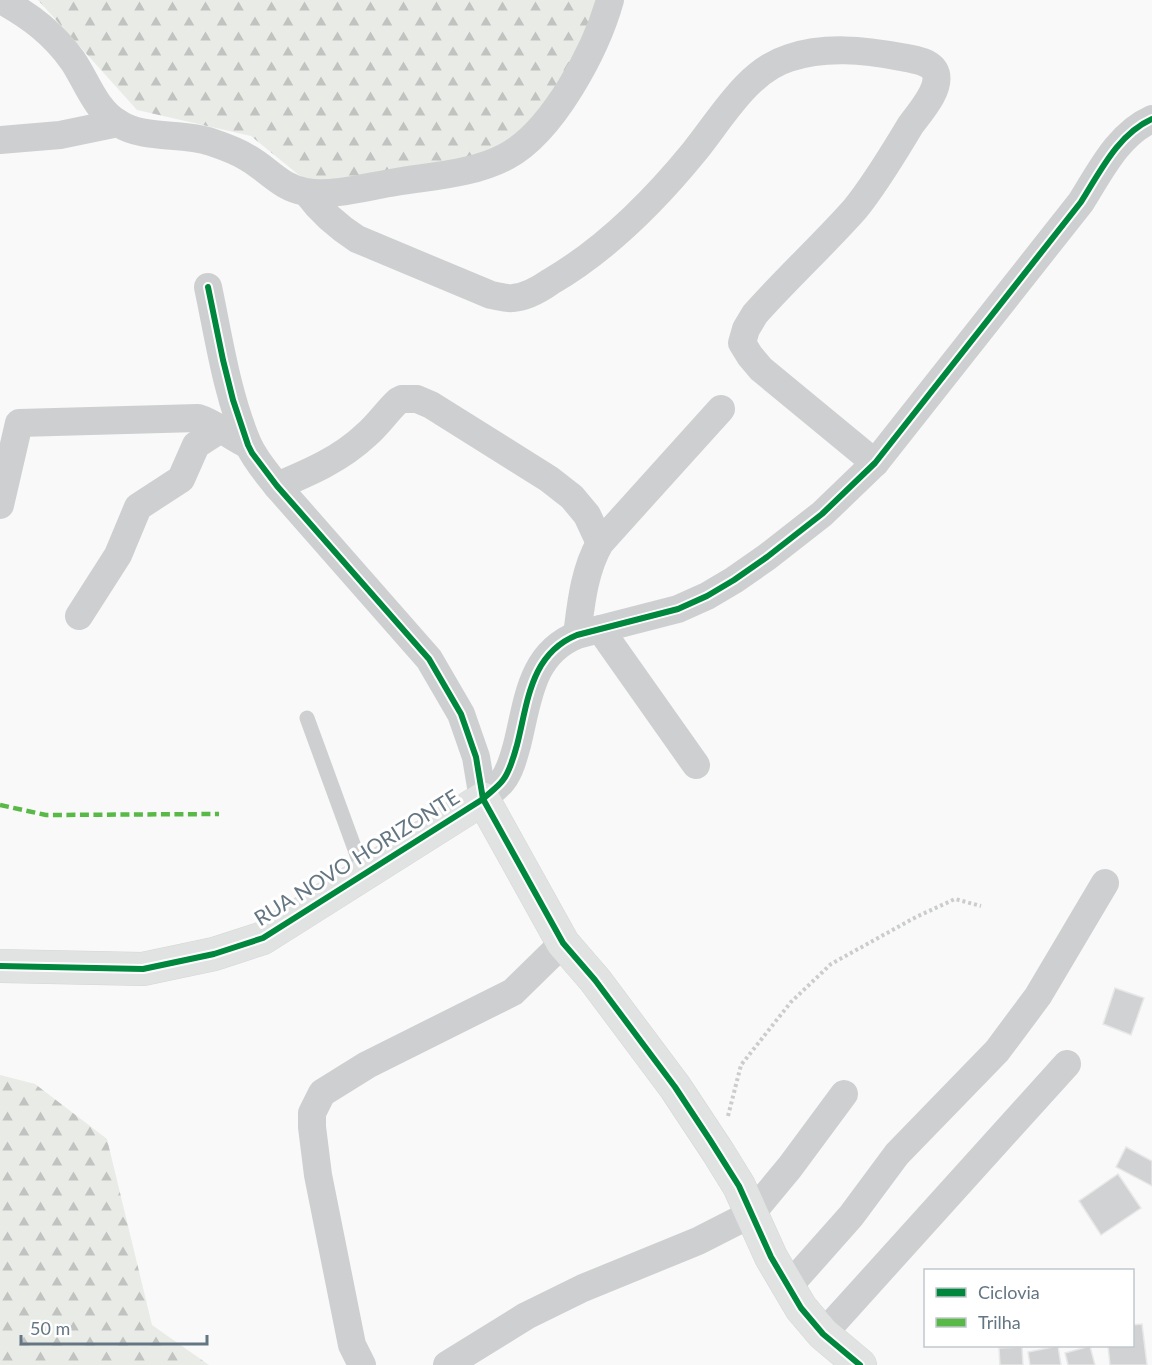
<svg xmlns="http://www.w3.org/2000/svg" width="1152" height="1365" viewBox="0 0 1152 1365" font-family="Lato,sans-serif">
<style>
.forest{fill:url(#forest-firs)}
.building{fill:#d0d2d3;stroke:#e8e8e8;stroke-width:1.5}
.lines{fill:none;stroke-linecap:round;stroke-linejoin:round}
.secondary-casing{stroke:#d5d6d7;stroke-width:34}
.path{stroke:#cbcccd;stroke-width:4;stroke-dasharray:3 3;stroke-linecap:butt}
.lane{stroke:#cecfd0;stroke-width:15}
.street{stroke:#cecfd0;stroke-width:28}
.secondary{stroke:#e1e2e2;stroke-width:33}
.quiet{stroke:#58b947;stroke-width:4.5;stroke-dasharray:9 4.5;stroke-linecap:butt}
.cycleway-casing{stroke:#fff;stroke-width:10}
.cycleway{stroke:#00873e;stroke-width:6}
.labels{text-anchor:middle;stroke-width:6;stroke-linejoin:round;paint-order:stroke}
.street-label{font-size:21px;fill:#657683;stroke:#fff}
</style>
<defs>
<pattern id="forest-firs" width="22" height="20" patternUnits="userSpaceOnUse" patternTransform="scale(1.5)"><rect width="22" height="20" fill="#e8ebe6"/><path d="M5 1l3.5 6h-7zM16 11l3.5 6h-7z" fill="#c0c3c0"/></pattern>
</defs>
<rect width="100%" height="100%" fill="#f9f9f9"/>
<g class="forest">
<polygon points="38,0 602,0 584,63 523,145 321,193 251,136 137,110"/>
<polygon points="0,1075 35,1084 107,1139 152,1325 209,1365 0,1365"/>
</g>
<g class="building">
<polygon points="1115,988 1144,998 1131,1035 1103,1024"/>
<polygon points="1126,1147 1152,1161 1152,1186 1116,1167"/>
<polygon points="1118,1174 1141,1208 1101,1235 1079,1201"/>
<polygon points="1142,1324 1147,1365 1110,1365 1108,1346 1132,1346 1132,1325"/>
<polygon points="1058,1346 1061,1365 1030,1365 1028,1352"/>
<polygon points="1090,1346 1095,1365 1068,1365 1065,1353"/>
<polygon points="1022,1347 1023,1365 1000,1365 999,1348"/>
</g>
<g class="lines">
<g class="secondary-casing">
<polyline id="secondary" points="0,966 143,969 214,954 263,938 483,799 563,943 595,980 675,1087 718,1152 739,1186 771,1257 801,1308 823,1334 860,1365"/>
</g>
<polyline class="path" points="728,1116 741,1065 791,1002 831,964 916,917 955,899 981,906"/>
<polyline class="lane" points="307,718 364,874"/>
<g class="street">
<path d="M1,0C30,16 53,33 73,61C87,82 95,109 118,123C144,140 181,132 211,142C223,146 237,151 248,158C269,170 281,188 306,192C332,197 369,186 396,182C432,176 474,174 507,156C553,131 596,50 610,0"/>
<polyline points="0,140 60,135 118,123"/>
<path d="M307,193C321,212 337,226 357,239L491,295C498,296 506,299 513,298C526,297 540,289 550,282C605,250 654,201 694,152C721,119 747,71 789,58C825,46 864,50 901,57C912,59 932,61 936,74C940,91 919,113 910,126C893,154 876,183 855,209C823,245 787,278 755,314L746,329L742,343L750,356L761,369L875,463"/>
<path d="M208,287C219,339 227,395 248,444C255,460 267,473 277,486L429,659L461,714L476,757L483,799"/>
<path d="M277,486C308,473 341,459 366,435C378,425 387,411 398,401L402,399H417L431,405L549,479L572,497L587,515L600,543"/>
<path d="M0,505L19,423L198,418C215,423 231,437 248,445"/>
<polyline points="79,616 118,555 138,507 181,479 196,445 219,430"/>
<polyline points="600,629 696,765"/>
<path d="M577,635C581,604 584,571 600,543L721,409"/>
<path d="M483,799C489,793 498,787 503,780C510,771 514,756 517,745C528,702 530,654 577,635L678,609L707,596L734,580L767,557L822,514L875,463L1081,202C1100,172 1118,134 1152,119"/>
<polyline points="788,1287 851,1216 897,1154 997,1051 1038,996 1105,883"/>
<polyline points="823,1334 1067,1064"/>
<polyline points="362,1365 352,1345 318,1175 312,1127 312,1113 322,1093 367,1065 513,992 563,943"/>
<polyline points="447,1365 526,1316 583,1288 698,1241 751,1214 790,1167 844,1094"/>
</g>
<use href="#secondary" class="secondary"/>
<polyline class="quiet" points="0,805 46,815 219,814"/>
<g class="cycleway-casing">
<g id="cycleway">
<polyline points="208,287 223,360 233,400 248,445 252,453 277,486 429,659 461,714 476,757 483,799 563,943 595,980 675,1087 710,1140 739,1186 771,1257 801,1308 823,1334 860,1365"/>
<path d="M0,966L143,969L214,954L263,938L483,799C489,793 498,787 503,780C510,771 514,756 517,745C528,702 530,654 577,635L678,609L707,596L734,580L767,557L822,514L875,463L1081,202C1100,172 1118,134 1152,119"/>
</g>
</g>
<use href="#cycleway" class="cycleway"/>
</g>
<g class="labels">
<g class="street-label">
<text transform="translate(357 858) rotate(-32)" y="7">RUA NOVO HORIZONTE</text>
</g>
</g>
<rect x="924" y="1269" width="210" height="78" fill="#ffffff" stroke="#c1c8cd" stroke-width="1.5"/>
<rect x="936" y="1288" width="30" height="9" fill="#00873e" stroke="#c1c8cd" stroke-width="1.5"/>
<text x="978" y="1299" font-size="18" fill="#657683">Ciclovia</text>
<rect x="936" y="1318" width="30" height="9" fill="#58b947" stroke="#c1c8cd" stroke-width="1.5"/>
<text x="978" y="1329" font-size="18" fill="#657683">Trilha</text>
<path d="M21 1335v9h186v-9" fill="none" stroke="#657683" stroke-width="3"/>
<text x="30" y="1335" font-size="18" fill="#657683" stroke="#ffffff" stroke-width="4.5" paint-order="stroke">50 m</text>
</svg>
